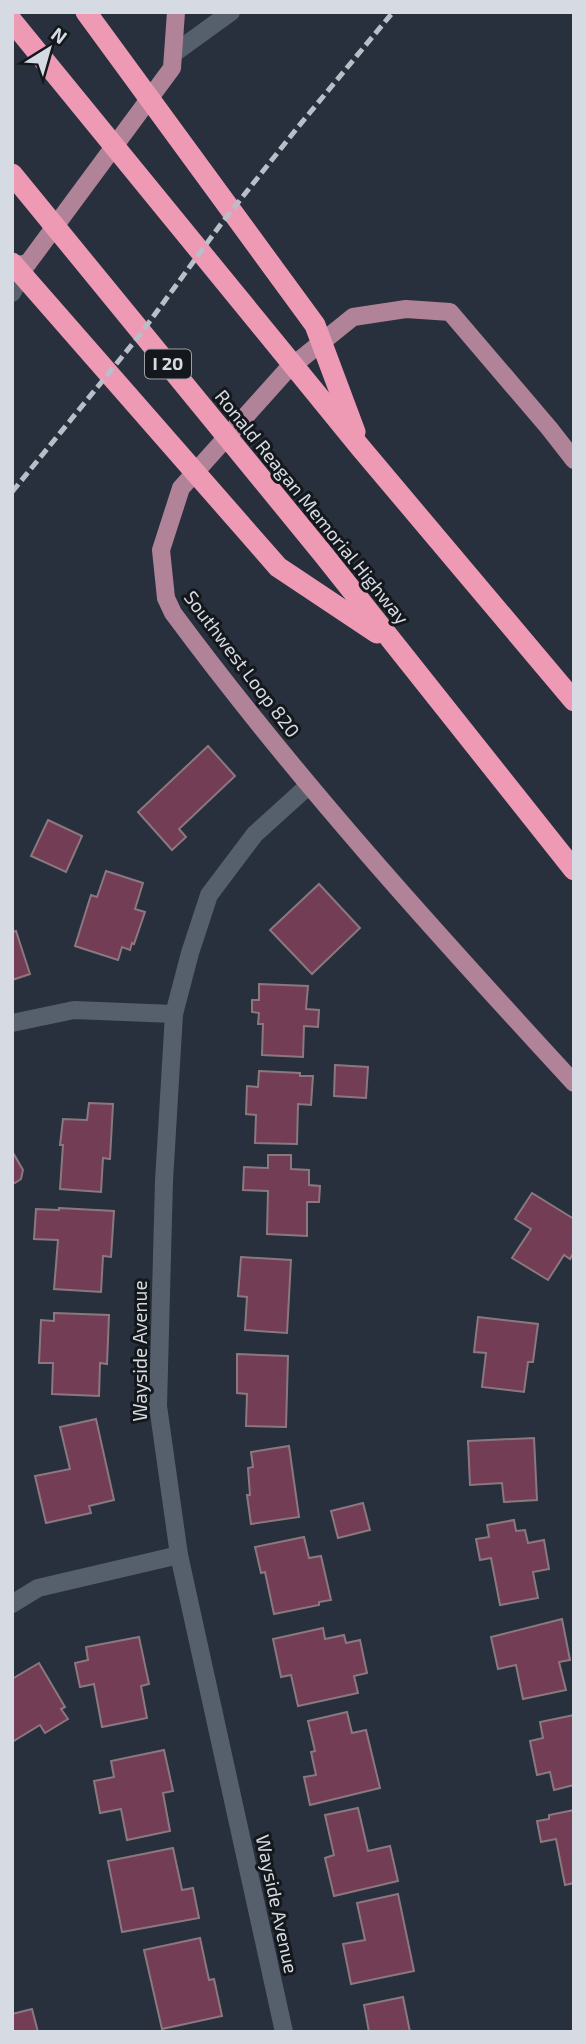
<svg xmlns="http://www.w3.org/2000/svg" width="586" height="2044" viewBox="0 0 586 2044" font-family="'Exo 2',sans-serif">
<style>
.building{fill:#733d55;stroke:#8b787f;stroke-width:2}
.lines{fill:none;stroke-linecap:round;stroke-linejoin:round}
.minor{stroke:#56606d;stroke-width:18}
.major{stroke:#b18398;stroke-width:18}
.highway{stroke:#ee9ab4;stroke-width:21}
.rail{stroke:#b9bfc8;stroke-width:5;stroke-dasharray:10 5;stroke-linecap:butt}
.labels{text-anchor:middle;stroke-width:6;stroke-linejoin:round;paint-order:stroke}
.shield{fill:#14181d;stroke:#9ca0a8;stroke-width:2}
.shield-label{font-size:18px;font-weight:bold;fill:#d6dbe3}
.street-label{font-size:19px;fill:#d6dbe3;stroke:#14181d}
</style>
<rect width="100%" height="100%" fill="#27303c"/>
<g class="building">
<polygon points="208,746 235,776 179,829 186,837 172,850 138,812"/>
<polygon points="48,820 82,836 66,872 31,856"/>
<polygon points="106,871 143,883 135,909 145,912 134,944 132,943 130,950 122,947 118,960 75,946 91,895 97,897"/>
<polygon points="319,884 360,928 312,974 270,930"/>
<polygon points="16,931 30,974 12,980 12,932"/>
<polygon points="259,984 308,986 306,1009 319,1010 318,1027 304,1026 303,1057 262,1055 263,1024 258,1024 259,1013 252,1012 252,1000 259,1000"/>
<polygon points="335,1065 368,1067 366,1098 334,1096"/>
<polygon points="259,1071 300,1073 300,1076 313,1076 311,1105 298,1104 297,1144 255,1143 256,1115 246,1114 247,1086 258,1087"/>
<polygon points="89,1103 113,1104 110,1159 103,1158 101,1192 60,1189 63,1145 60,1145 63,1119 87,1120"/>
<polygon points="12,1151 23,1170 21,1179 15,1183 12,1182"/>
<polygon points="268,1155 291,1155 291,1169 309,1170 309,1185 320,1186 319,1202 307,1202 307,1236 267,1234 268,1191 243,1190 244,1167 268,1168"/>
<polygon points="532,1193 574,1219 574,1252 570,1259 564,1255 548,1280 512,1258 531,1229 515,1219"/>
<polygon points="59,1208 114,1211 111,1257 103,1256 101,1292 54,1289 58,1240 34,1239 36,1209 59,1210"/>
<polygon points="241,1257 291,1260 287,1333 245,1330 247,1297 238,1296"/>
<polygon points="54,1313 109,1315 107,1364 100,1363 99,1396 52,1394 53,1363 39,1363 41,1320 54,1321"/>
<polygon points="478,1317 538,1324 533,1362 528,1362 524,1392 482,1387 486,1353 474,1352"/>
<polygon points="237,1354 288,1356 286,1427 246,1426 247,1394 237,1393"/>
<polygon points="96,1419 114,1500 89,1506 91,1513 46,1523 35,1476 70,1469 60,1427"/>
<polygon points="534,1438 537,1500 504,1502 502,1483 470,1485 468,1441"/>
<polygon points="289,1446 299,1517 251,1524 247,1495 250,1495 248,1468 253,1467 251,1452"/>
<polygon points="363,1503 370,1530 338,1538 331,1511"/>
<polygon points="514,1520 516,1531 525,1530 528,1543 544,1540 549,1569 533,1572 538,1598 500,1605 491,1558 480,1560 476,1539 489,1537 487,1525"/>
<polygon points="304,1537 309,1558 321,1556 331,1600 319,1602 319,1605 274,1614 265,1572 261,1573 255,1547"/>
<polygon points="562,1619 570,1660 559,1662 566,1690 523,1699 516,1665 498,1669 491,1637"/>
<polygon points="323,1628 325,1639 344,1635 346,1643 360,1640 367,1673 354,1676 358,1693 298,1706 291,1675 281,1677 273,1639"/>
<polygon points="139,1637 149,1684 141,1686 147,1718 102,1727 94,1684 80,1687 75,1663 88,1660 86,1647"/>
<polygon points="39,1663 65,1707 61,1709 68,1719 45,1733 40,1725 12,1742 12,1679"/>
<polygon points="347,1712 352,1733 366,1730 380,1788 310,1805 304,1777 316,1775 311,1752 315,1751 308,1721"/>
<polygon points="574,1715 574,1785 554,1790 550,1772 537,1775 530,1741 543,1738 540,1722"/>
<polygon points="164,1750 173,1791 163,1793 170,1831 127,1840 121,1809 100,1813 94,1781 114,1777 111,1761"/>
<polygon points="358,1808 368,1851 390,1846 398,1881 334,1896 325,1858 334,1855 325,1815"/>
<polygon points="574,1810 574,1883 565,1885 556,1839 541,1842 537,1821 549,1819 549,1815"/>
<polygon points="173,1848 182,1890 193,1888 199,1918 122,1932 108,1861"/>
<polygon points="398,1894 414,1971 351,1984 343,1944 365,1940 357,1903"/>
<polygon points="200,1938 209,1980 214,1979 222,2016 162,2029 144,1950"/>
<polygon points="403,1997 410,2032 369,2032 364,2005"/>
<polygon points="32,2009 38,2032 12,2032 12,2014"/>
</g>
<g class="lines">
<g class="minor">
<polyline points="173,54 231,12"/>
<polyline points="12,293 27,265"/>
<polyline points="12,1023 74,1010 174,1014"/>
<polyline points="12,1604 38,1588 179,1555"/>
<polyline points="284,2032 179,1555 158,1406 164,1181 174,1014 190,953 209,895 255,834 308,786"/>
</g>
<g class="major">
<polyline points="12,266 28,263 172,68 176,12"/>
<path d="M574,460L549,428L450,312L406,309L353,317L286,371L181,488L161,550L166,598L173,613C296,779 434,931 574,1083"/>
</g>
<g class="highway">
<polyline points="86,12 315,325 355,432"/>
<polyline points="12,21 360,447 574,701"/>
<polyline points="12,174 323,554 574,870"/>
<polyline points="12,263 278,567 377,633"/>
</g>
<polyline class="rail" points="12,492 139,336 221,224 298,127 393,12"/>
</g>
<g class="labels">
<rect class="shield" x="145" y="349.5" width="46" height="29" rx="5"/>
<g class="shield-label">
<text x="168" y="370">I 20</text>
</g>
<g class="street-label">
<text transform="translate(312 507) rotate(51)" y="7">Ronald Reagan Memorial Highway</text>
<text transform="translate(242 664) rotate(53)" y="7">Southwest Loop 820</text>
<text transform="translate(140 1351) rotate(-90)" y="7">Wayside Avenue</text>
<text transform="translate(277 1904) rotate(78)" y="7">Wayside Avenue</text>
</g>
</g>
<rect width="586" height="2044" fill="none" stroke="#d6dbe3" stroke-width="28"/>
<g transform="translate(49 49) rotate(37)" stroke="#14181d" stroke-width="5" paint-order="stroke">
<path d="M0-5L12 26L0 18L-12 26Z" fill="#d6dbe3"/>
<text y="-10" font-size="19" font-weight="bold" text-anchor="middle" fill="#d6dbe3">N</text>
</g>
</svg>
